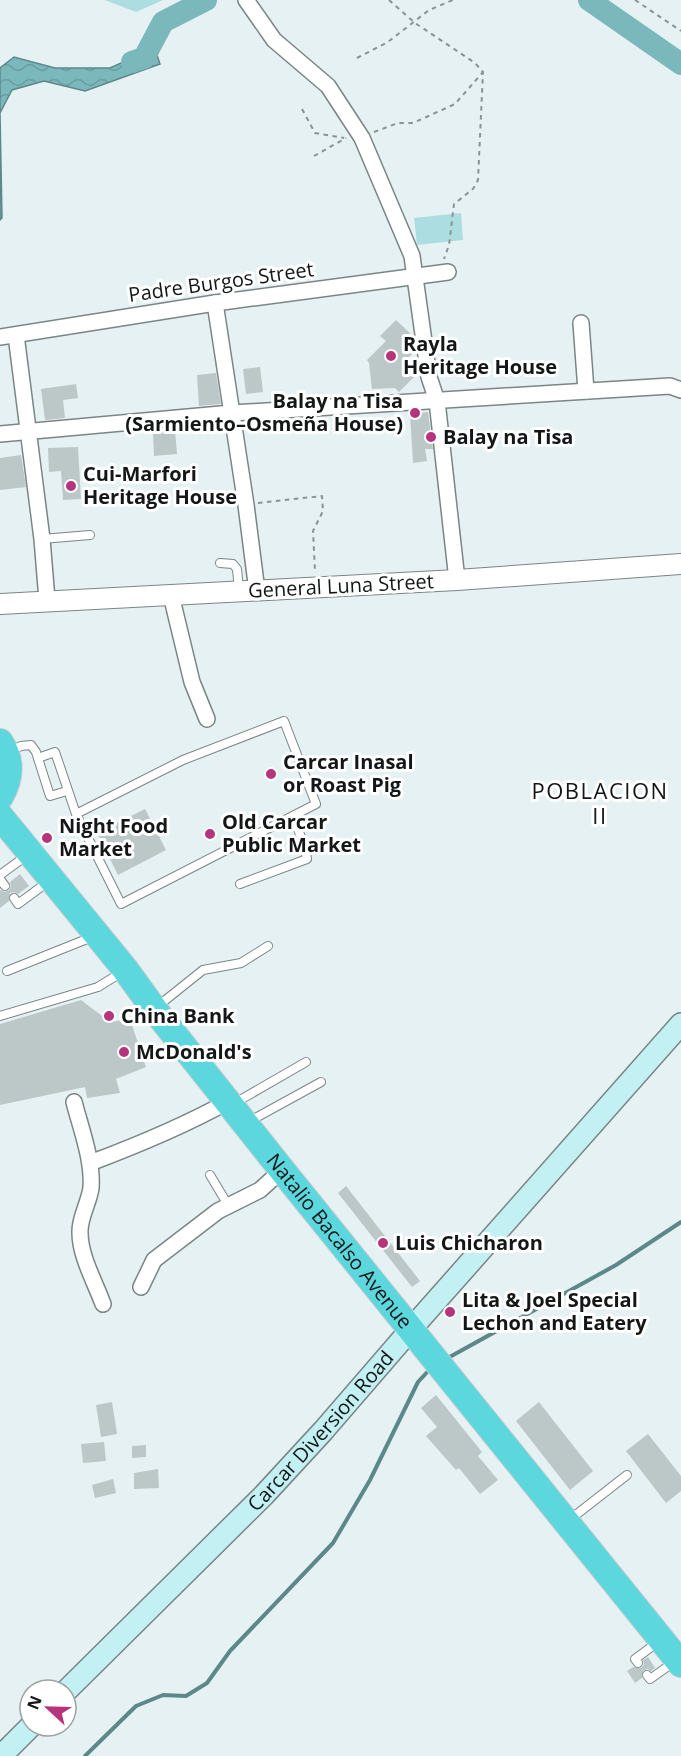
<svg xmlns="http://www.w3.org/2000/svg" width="681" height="1756" viewBox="0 0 681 1756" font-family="'Open Sans',sans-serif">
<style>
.pitch{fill:#acdee1}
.water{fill:url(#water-waves);stroke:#5c888a;stroke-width:1.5}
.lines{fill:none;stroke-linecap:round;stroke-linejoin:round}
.stream{stroke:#5c888a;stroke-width:4}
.river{stroke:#7bb8bc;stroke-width:22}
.building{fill:#bcc7c8}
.service-casing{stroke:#7b8586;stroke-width:10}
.minor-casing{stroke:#7b8586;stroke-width:18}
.tertiary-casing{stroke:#7b8586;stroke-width:22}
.secondary-casing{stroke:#7b8586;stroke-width:24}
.trunk-casing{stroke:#cbcccc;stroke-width:28}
.path{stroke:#8a9394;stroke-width:2;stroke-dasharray:4.5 4.5;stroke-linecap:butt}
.service{stroke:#fff;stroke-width:8}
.minor{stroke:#fff;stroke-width:15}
.tertiary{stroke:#fff;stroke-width:20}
.secondary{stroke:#c2f0f3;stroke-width:21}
.trunk{stroke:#5cd7de;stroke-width:26}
.poi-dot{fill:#b6347c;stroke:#fff;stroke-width:2}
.labels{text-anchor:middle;stroke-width:6;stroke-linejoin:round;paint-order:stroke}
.street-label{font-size:20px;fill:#131717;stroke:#fff}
.poi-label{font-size:20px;font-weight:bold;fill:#131717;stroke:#fff;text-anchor:start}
.quarter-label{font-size:22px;letter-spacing:1.5px;fill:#131717;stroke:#fff}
</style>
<defs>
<pattern id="water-waves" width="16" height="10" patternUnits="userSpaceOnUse" patternTransform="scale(1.5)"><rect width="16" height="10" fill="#7bb8bc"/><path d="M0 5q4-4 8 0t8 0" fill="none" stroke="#699da1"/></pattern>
</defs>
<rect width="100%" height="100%" fill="#e5f1f2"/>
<g class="pitch">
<polygon points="105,0 163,0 136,12"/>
<polygon points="461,213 463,240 417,245 414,218"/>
</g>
<polygon class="water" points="149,31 160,64 85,91 44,81 12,90 0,113 2,218 0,220 0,68 14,57 55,68 110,68 137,56"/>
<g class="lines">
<g class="stream">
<polyline points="446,1359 616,1265 681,1222"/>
<polyline points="85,1756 136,1706 163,1695 186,1696 207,1683 230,1651 333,1543 370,1480 418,1382 430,1369"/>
</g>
<g class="river">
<polyline points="589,0 681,64"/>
<polyline points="132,62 144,58 163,22 206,0"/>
</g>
</g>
<g class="building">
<polygon points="396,320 413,336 414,342 410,347 415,351 403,363 415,376 399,392 395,388 372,389 369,363 367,360 386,341 380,336"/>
<polygon points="260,367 263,392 246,394 243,369"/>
<polygon points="216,373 221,404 199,406 197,375"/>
<polygon points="76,384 78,398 63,400 65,418 45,420 41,389"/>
<polygon points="428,412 433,449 425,449 427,461 413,463 410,414"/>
<polygon points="175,431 177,454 154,456 153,433"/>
<polygon points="78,447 81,499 63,500 61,471 49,472 48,448"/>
<polygon points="21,455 26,487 0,490 0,458"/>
<polygon points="145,809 166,850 118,875 97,833"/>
<polygon points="20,874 29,886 18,894 14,892 10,893 9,901 0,908 0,890 5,892 9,890 11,886 10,882"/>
<polygon points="81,1000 110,1022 130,1019 146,1067 116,1079 120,1093 87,1098 85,1087 0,1105 0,1024"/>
<polygon points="346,1186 420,1281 412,1287 338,1193"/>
<polygon points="436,1395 482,1452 478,1456 498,1480 480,1494 459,1468 456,1470 426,1436 437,1427 421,1408"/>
<polygon points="112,1402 117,1434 101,1437 96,1405"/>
<polygon points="539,1402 593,1471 570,1490 516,1421"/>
<polygon points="648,1434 681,1476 681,1491 666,1503 626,1451"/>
<polygon points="104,1442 106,1461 83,1463 81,1444"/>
<polygon points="146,1445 146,1457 132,1458 132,1446"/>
<polygon points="158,1469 159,1488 134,1489 134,1473"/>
<polygon points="113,1479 116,1493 95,1498 92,1485"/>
<polygon points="648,1657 655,1668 651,1671 647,1669 643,1671 642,1678 635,1683 627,1671 633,1667 641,1668 644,1665 643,1660"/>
</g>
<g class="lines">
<g class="service-casing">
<g id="service">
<polyline points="42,539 90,535"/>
<polyline points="220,563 233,564 237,569 239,590"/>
<polyline points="10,751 21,746 31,745 36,752 50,796 67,791"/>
<polyline points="38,758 55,752 76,814 121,904 316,804 284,721 183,760 76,814"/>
<polyline points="0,875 26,856"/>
<polyline points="0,879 5,886"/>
<polyline points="240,884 307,859 305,847 293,817"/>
<polyline points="14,898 18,904 49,881"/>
<polyline points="7,971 92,937"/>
<polyline points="158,1006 203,970 241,963 268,946"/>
<polyline points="0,1016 98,987 122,972"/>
<polyline points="233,1104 306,1062"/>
<polyline points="248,1122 321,1082"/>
<polyline points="210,1175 228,1205"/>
<polyline points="568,1521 627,1475"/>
<polyline points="638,1663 635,1659 658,1642"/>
<polyline points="647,1675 650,1679 674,1662"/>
</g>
</g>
<g class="minor-casing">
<g id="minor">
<polyline points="246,0 274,40 328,86 362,138 412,256 429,377 437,401 457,580"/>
<polyline points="215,303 246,505 257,591"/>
<polyline points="581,323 586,391"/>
<polyline points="16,335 42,539 47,600"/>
<polyline points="0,337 215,303 448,272"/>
<polyline points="0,434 232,413 670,386 681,390"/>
<polyline points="171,595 192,682 207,719"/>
<path d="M74,1102C81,1129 93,1160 91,1188C89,1203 79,1218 80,1233C80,1256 95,1282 103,1304"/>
<path d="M90,1163C138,1145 184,1126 229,1101"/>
<polyline points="141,1287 154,1260 218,1211 260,1190 282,1170"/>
</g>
</g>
<g class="tertiary-casing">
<polyline id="tertiary" points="0,604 457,580 681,564"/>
</g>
<g class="secondary-casing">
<g id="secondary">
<path id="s1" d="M66,1691L264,1495L323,1431L412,1328L681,1024"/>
<polyline points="1,1756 31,1726"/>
</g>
</g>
<g class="trunk-casing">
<g id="trunk">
<path d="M0,742C12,760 11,778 0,797"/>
<path id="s2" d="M0,816L125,969L154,1009L282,1170L681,1664"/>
</g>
</g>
<g class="path">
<polyline points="389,0 415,23 475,63 483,72 478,180 473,189 454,204 449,245 444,259"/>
<polyline points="635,0 681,31"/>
<polyline points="357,58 388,42 429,10 453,0"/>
<polyline points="302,109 315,133 344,138"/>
<polyline points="374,132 398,123 413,123 455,104 483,72"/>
<polyline points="314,156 346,138"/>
<polyline points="258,503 322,496 323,511 313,531 315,571"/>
</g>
<use href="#service" class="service"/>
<use href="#minor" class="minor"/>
<use href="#tertiary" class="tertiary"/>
<use href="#secondary" class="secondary"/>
<use href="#trunk" class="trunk"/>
</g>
<g class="poi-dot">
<circle cx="391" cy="356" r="6"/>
<circle cx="415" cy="413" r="6"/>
<circle cx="431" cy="437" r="6"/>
<circle cx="71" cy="486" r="6"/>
<circle cx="271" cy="774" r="6"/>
<circle cx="210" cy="834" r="6"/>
<circle cx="47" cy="838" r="6"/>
<circle cx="109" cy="1016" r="6"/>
<circle cx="124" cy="1052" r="6"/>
<circle cx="383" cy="1243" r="6"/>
<circle cx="450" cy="1312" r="6"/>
</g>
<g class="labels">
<g class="street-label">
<text transform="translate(221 282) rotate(-8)" y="7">Padre Burgos Street</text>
<text transform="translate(341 586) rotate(-3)" y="7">General Luna Street</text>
<text dy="7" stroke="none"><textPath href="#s2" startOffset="544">Natalio Bacalso Avenue</textPath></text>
<text dy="7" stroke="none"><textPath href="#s1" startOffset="364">Carcar Diversion Road</textPath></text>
</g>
<g class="poi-label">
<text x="403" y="351">Rayla<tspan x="403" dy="23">Heritage House</tspan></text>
<text x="403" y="408" text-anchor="end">Balay na Tisa<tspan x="403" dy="23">(Sarmiento–Osmeña House)</tspan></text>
<text x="443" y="444">Balay na Tisa</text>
<text x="83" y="481">Cui-Marfori<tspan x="83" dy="23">Heritage House</tspan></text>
<text x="283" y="769">Carcar Inasal<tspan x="283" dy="23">or Roast Pig</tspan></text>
<text x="222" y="829">Old Carcar<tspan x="222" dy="23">Public Market</tspan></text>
<text x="59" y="833">Night Food<tspan x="59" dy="23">Market</tspan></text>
<text x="121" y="1023">China Bank</text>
<text x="136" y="1059">McDonald's</text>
<text x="395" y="1250">Luis Chicharon</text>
<text x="462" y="1307">Lita &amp; Joel Special<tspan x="462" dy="23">Lechon and Eatery</tspan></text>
</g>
<g class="quarter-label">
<text x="600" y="799">POBLACION<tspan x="600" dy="25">II</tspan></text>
</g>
</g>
<g transform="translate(48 1708) rotate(292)"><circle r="28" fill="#ffffff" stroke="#a1a2a2" stroke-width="1.5"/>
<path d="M0-4.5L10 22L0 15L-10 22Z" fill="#b6347c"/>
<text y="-9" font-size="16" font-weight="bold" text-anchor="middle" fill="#131717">N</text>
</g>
</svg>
